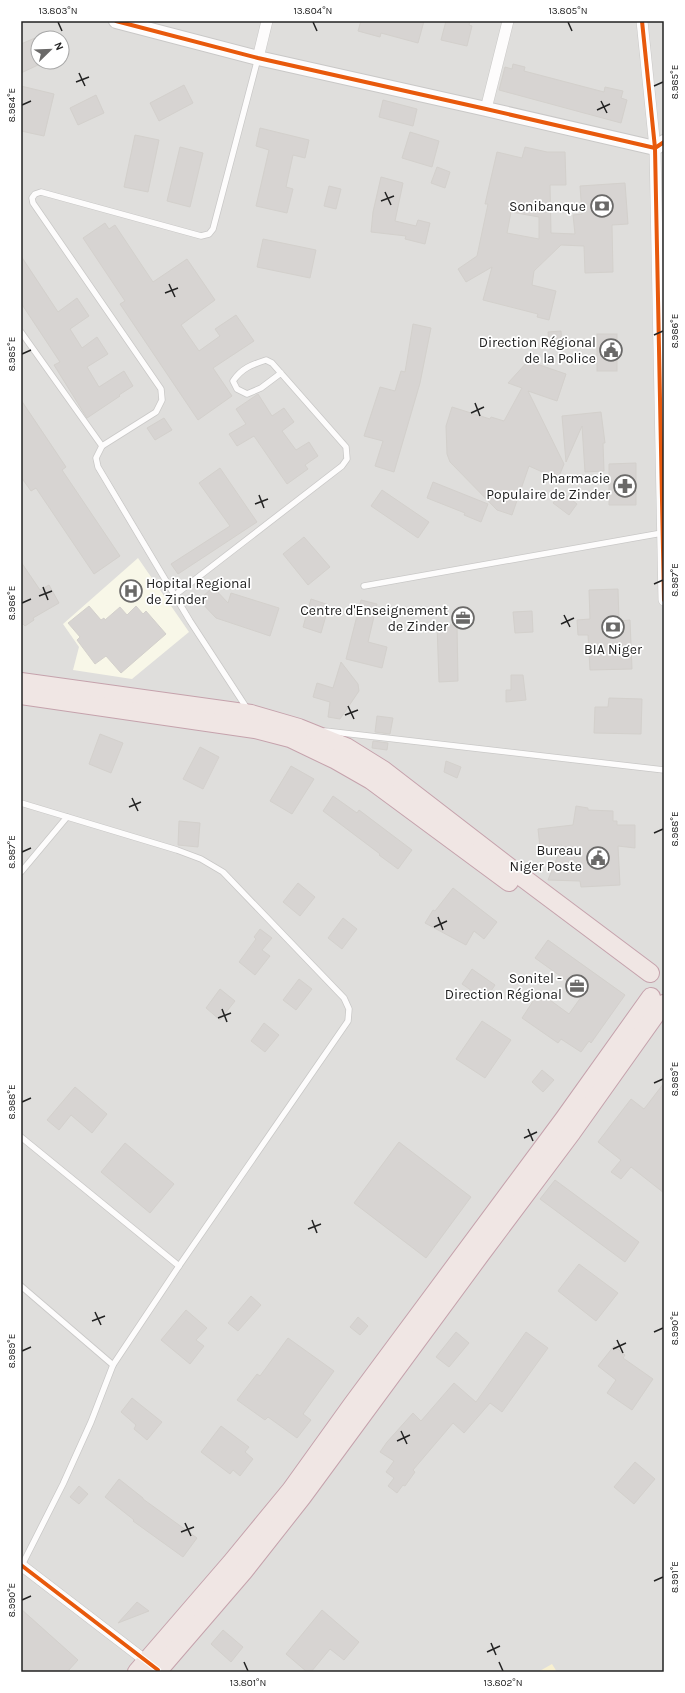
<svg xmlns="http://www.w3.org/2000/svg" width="685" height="1693" viewBox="0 0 685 1693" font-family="Karla,sans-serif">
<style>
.residential{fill:#dfdedc;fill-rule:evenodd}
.education{fill:#f8f7e8}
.sand{fill:#f8f0d0}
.building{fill:#d7d4d2;stroke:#d3d0cc;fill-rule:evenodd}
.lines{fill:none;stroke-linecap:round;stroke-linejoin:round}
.service-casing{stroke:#c9c8c7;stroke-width:7}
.minor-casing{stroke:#c9c8c7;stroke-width:12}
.tertiary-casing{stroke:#c9c8c7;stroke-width:16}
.trunk-casing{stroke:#c5a2ac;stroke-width:20}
.service{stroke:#fdfcfc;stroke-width:5.5}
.minor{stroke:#fdfcfc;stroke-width:11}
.tertiary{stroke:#fdfcfc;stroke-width:14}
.trunk{stroke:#f0e6e4;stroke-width:18}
.cycleway-casing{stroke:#fff;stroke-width:6}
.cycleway{stroke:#e8590c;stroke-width:4}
.ticks{fill:none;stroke:#222;stroke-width:1.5}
.labels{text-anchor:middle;stroke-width:3.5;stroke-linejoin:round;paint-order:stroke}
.poi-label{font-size:14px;fill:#222;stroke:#fff;text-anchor:end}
.neatline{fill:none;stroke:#222;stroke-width:1.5}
.ticks-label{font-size:10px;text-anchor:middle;fill:#222}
</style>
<rect width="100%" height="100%" fill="#f0eeeb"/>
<path class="residential" d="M21,21H664V1672H21ZM38,38H62V62H38Z"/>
<polygon class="education" points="138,558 189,632 132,679 73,670 79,647 63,624"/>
<polygon class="sand" points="552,1664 557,1672 538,1672"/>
<g class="building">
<polygon points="361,21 424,21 418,43 381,33 380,37 358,31"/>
<polygon points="446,21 470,21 469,25 472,26 467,46 441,40"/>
<polygon points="35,38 38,44 38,65 21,73 21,44"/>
<polygon points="513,64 525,67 524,71 604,92 605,87 623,91 621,98 627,100 621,123 499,90 505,67 512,69"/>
<polygon points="184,85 193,103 159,121 150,103"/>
<polygon points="21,86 54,94 44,136 21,131"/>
<polygon points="96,95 104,113 78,125 70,108"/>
<polygon points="383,100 417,109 413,126 379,117"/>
<polygon points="260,128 309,140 305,158 293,155 286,187 293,189 287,213 256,206 269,150 256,146"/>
<polygon points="410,132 439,141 432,167 402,158"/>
<polygon points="135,135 159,140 148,192 124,187"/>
<polygon points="180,147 203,153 190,207 167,201"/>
<path d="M525,147L547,152H565L566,185H550L551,233L575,234L573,215L582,214L580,186L625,183L628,224L612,225L613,272L585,273L584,246L561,245L534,271L532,285L556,291L549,320L537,317L538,314L483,300L492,267L466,282L458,269L477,256L488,204H485L497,152L522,158ZM511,212L539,217V239L507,233Z"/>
<polygon points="437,167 450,172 445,188 431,183"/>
<polygon points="381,177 403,183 395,221 416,226 418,220 430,223 425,244 405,239 406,236 371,232 373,212"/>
<polygon points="329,186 341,189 336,209 324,206"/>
<polygon points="105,223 109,229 115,225 153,282 187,259 215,300 181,325 199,351 220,336 215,329 236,315 254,341 213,368 232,396 198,420 120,304 125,301 83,238"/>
<polygon points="263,239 316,250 310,278 257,267"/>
<polygon points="21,256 58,312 77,298 89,316 70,329 82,348 97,337 108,354 87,367 99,387 124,371 133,386 119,395 120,396 87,418 54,365 60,362 21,303"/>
<polygon points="413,324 431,328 420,383 394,472 375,466 383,441 364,436 380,387 395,391 401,371 405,372"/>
<polygon points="561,331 562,348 549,349 548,332"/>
<rect x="597" y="334" width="20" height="37"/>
<polygon points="528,361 566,374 557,401 528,391 564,464 558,479 529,466 512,515 497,510 450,462 447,454 446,426 452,407 490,419 491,417 504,421 522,388 508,383"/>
<polygon points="258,394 272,416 284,408 294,422 282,431 296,450 309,442 318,456 305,465 308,469 287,484 254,436 237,446 229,434 246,424 236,409"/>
<polygon points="21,400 66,467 62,470 120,556 94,574 36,488 31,491 21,477"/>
<polygon points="601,412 605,443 603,443 604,471 585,472 582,426 566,462 562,416"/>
<polygon points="164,418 172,430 155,440 147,428"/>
<polygon points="636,463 636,505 609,505 609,464"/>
<polygon points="220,468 257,522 178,574 171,564 230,526 199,483"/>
<polygon points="433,482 488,504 481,522 464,515 465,513 427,498"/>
<polygon points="382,490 429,522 418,538 371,506"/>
<polygon points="562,492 577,504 569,515 553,503"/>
<polygon points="304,537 330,567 308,585 283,554"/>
<polygon points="21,562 40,590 49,585 59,603 33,618 34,620 25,626 23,624 21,625"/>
<polygon points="213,587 228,603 231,593 279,608 270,636 216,618 199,600"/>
<polygon points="618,589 619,621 630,620 632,669 590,670 588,635 578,635 577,620 590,619 589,590"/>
<polygon points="311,599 329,605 321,633 303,627"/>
<polygon points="361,600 377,604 368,642 387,647 382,668 346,659"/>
<polygon points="89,606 101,620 104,618 105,620 120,607 127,615 136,606 143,614 146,611 166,634 121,673 106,656 95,664 77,640 80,637 68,623"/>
<polygon points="532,611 533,632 515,633 513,612"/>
<polygon points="437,625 457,625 458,681 439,682"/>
<polygon points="341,662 358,684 359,691 340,719 328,717 330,702 313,697 317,683 333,688"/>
<polygon points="511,675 523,675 526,700 506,702 506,690 511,690"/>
<polygon points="609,698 642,699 641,734 594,733 595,707 608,707"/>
<polygon points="377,716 393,718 390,734 375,732"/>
<polygon points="100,734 123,743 111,773 89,764"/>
<polygon points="373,741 388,743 387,750 372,748"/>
<polygon points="200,747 219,757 203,789 183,779"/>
<polygon points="446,761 461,767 457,778 444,772"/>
<polygon points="291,766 314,779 292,814 270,801"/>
<polygon points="333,796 357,813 359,810 412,850 398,869 379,855 380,854 323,811"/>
<polygon points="576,806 588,808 588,810 613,811 613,821 617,821 617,825 635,825 635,848 618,846 620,885 581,887 580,881 548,880 562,845 540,847 538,829 573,825"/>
<polygon points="179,821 200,823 198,847 178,845"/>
<polygon points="298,883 315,897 300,916 283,902"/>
<polygon points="453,888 497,922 484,939 474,931 466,945 425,923 433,910 435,911"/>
<polygon points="343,918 357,929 342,949 328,938"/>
<polygon points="260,929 272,938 262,950 270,956 255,975 239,962 256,939 254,937"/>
<polygon points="548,940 625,995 591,1043 589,1041 581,1052 561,1039 558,1043 522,1018 539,992 569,1014 584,993 535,958"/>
<polygon points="472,969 495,985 485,1000 462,984"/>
<polygon points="299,979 312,989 296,1010 283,1000"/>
<polygon points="220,989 235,1001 220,1020 206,1008"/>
<polygon points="482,1021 511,1040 485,1078 456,1059"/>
<polygon points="264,1023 279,1035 265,1052 251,1041"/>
<polygon points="542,1070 554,1080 543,1092 532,1082"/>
<polygon points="664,1083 664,1193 631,1167 621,1179 611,1172 621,1160 598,1142 631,1099 644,1109"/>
<polygon points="75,1087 107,1114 92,1133 71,1115 59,1130 47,1120"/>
<polygon points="399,1142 471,1197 426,1258 354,1203"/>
<polygon points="125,1143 174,1184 150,1213 101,1172"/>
<polygon points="555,1180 639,1242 625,1262 540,1199"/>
<polygon points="579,1264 618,1293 596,1321 558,1291"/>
<polygon points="251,1296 261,1305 238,1331 228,1323"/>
<polygon points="186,1310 207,1328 196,1340 204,1346 190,1364 161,1340"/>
<polygon points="358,1317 368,1326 360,1335 350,1327"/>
<polygon points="456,1332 469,1343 449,1367 436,1357"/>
<polygon points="526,1332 548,1348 502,1412 490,1403 464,1433 453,1423 413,1470 415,1472 405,1486 403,1485 397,1493 388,1486 394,1478 386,1472 394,1461 380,1452 387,1442 413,1413 421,1421 454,1383 476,1402"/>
<polygon points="288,1338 334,1371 303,1414 311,1420 297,1438 268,1417 265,1420 237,1400 257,1374 260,1376"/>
<polygon points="614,1346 625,1355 623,1358 653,1379 632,1410 607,1393 616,1380 598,1366"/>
<polygon points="132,1398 162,1422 147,1440 134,1429 136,1425 121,1412"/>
<polygon points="221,1426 249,1447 245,1452 253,1459 240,1476 233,1470 230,1474 201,1452"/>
<polygon points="635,1462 655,1479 634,1504 614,1487"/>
<polygon points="119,1479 143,1498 143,1499 197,1538 183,1557 133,1521 134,1520 105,1497"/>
<polygon points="79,1486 88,1494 79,1504 70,1497"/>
<polygon points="137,1602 149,1611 118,1623"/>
<polygon points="21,1609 78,1660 67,1672 21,1672"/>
<polygon points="322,1610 359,1642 344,1660 330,1649 311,1672 307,1672 286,1654"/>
<polygon points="223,1630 243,1647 231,1662 211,1644"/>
</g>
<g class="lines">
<g class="service-casing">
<g id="service">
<polyline points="21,332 102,446 156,412 162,400 161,389 33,203 32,198 35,194 41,192 201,236 209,234 213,229 258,58"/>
<polyline points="102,446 96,458 98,467 190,621 248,710"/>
<polyline points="364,586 662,533"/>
<path d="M175,595L342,466L347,459L346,447L272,363L266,360C251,365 242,368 233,381L237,389L247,394L261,388L281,373"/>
<polyline points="325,731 664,770"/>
<polyline points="21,803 177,850 201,859 223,872 344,998 349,1009 348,1021 179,1266 113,1365 91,1422 63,1484 22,1565"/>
<polyline points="21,872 67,817"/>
<polyline points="21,1137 179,1266"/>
<polyline points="21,1286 113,1365"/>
</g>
</g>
<g class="minor-casing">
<g id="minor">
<polyline points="642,21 655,148 664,600"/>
<polyline points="258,58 267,21"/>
<polyline points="486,109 508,21"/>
<polyline points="21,1565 150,1664"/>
</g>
</g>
<g class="tertiary-casing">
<polyline id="tertiary" points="116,21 258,58 486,109 655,148 664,142"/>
</g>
<g class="trunk-casing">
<g id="trunk">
<polyline points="21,682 251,714 299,728 346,747 383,770 518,874 650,973"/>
<polyline points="21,695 255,729 290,738 336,760 371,780 509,882"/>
<polyline points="137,1672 231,1563 291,1490 352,1405 564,1119 651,997"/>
<polyline points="157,1672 243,1572 302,1497 480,1255 572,1132 663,1004"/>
</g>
</g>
<use href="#service" class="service"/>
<use href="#minor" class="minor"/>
<use href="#tertiary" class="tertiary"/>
<use href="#trunk" class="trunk"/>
<g class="cycleway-casing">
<g id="cycleway">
<polyline points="116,21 258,58 486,109 655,148 664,142"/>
<polyline points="642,21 655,148 664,600"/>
<polyline points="21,1565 158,1670"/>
</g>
</g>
<use href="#cycleway" class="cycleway"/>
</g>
<path class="ticks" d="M58,22L62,31M313,22L317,31M568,22L572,31M79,73L85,86M76,82L89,77M654,86L663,82M601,101L607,113M22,105L31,101M597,110L610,104M385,192L391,205M381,201L394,196M169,284L175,297M165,293L178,288M654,335L663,331M22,354L31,350M475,403L480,416M471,413L484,407M259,495L264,508M255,504L268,499M654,584L663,580M43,587L48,600M39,596L52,591M22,603L31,599M564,615L570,627M561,624L574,618M348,706L354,719M345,715L358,710M132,798L138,811M129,807L141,802M654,833L663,829M22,852L31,848M438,917L443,930M434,927L447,921M222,1009L227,1022M218,1018L231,1013M654,1083L663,1079M22,1102L31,1098M528,1129L533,1141M524,1138L537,1132M312,1220L317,1233M308,1229L321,1224M95,1312L101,1325M92,1321L105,1316M654,1332L663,1328M617,1340L623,1353M613,1349L626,1343M22,1351L31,1347M401,1431L407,1444M397,1441L410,1435M185,1523L191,1536M181,1532L194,1527M654,1581L663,1577M22,1600L31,1596M491,1643L496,1655M487,1652L500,1646M244,1662L248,1671M499,1662L503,1671"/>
<defs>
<g id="bank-ring" transform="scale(1.15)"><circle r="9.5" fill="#fff" stroke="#6a6968" stroke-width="1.5"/><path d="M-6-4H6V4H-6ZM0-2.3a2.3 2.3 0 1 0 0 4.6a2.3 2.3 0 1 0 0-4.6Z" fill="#6a6968"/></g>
<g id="civic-ring" transform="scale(1.15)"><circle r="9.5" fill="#fff" stroke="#6a6968" stroke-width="1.5"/><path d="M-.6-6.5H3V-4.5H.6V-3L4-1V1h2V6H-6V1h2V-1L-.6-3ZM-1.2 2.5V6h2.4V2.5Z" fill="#6a6968"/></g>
<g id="pharmacy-ring" transform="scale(1.15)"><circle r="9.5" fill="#fff" stroke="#6a6968" stroke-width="1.5"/><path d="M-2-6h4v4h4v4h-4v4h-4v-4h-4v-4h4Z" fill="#6a6968"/></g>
<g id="hospital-ring" transform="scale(1.15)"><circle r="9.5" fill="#fff" stroke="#6a6968" stroke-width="1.5"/><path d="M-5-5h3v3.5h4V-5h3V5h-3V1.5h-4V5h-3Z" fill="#6a6968"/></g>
<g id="office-ring" transform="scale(1.15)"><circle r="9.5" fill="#fff" stroke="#6a6968" stroke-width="1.5"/><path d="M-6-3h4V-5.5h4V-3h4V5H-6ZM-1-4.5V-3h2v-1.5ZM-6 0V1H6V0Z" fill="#6a6968"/></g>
</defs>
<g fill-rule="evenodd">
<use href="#bank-ring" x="602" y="206"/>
<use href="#civic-ring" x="611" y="350"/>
<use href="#pharmacy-ring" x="625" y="486"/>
<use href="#hospital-ring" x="131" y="591"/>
<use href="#office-ring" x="463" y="618"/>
<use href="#bank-ring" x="613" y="627"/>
<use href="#civic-ring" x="598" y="858"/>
<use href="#office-ring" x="577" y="986"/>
</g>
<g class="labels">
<g class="poi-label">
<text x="586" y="211">Sonibanque</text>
<text x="596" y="347">Direction Régional<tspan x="596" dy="16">de la Police</tspan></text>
<text x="610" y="483">Pharmacie<tspan x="610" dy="16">Populaire de Zinder</tspan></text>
<text x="146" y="588" text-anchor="start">Hopital Regional<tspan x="146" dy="16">de Zinder</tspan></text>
<text x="448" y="615">Centre d'Enseignement<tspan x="448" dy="16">de Zinder</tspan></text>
<text x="613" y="654" text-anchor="middle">BIA Niger</text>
<text x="582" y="855">Bureau<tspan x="582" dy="16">Niger Poste</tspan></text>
<text x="562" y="983">Sonitel -<tspan x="562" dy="16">Direction Régional</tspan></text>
</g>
</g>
<rect width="685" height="1693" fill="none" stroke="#ffffff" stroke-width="44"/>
<g transform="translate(50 50) rotate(67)"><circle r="19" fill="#ffffff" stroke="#a7a7a7"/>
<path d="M0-3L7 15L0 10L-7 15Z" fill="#6a6968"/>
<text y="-6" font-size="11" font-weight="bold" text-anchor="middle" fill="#222222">N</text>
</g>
<rect x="22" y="22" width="641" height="1649" class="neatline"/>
<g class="ticks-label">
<text x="58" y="14">13.803°N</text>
<text x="313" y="14">13.804°N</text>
<text x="568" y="14">13.805°N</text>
<text transform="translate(674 82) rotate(-90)" y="4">8.985°E</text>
<text transform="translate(11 105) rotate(-90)" y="4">8.984°E</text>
<text transform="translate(674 331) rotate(-90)" y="4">8.986°E</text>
<text transform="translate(11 354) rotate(-90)" y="4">8.985°E</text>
<text transform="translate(674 580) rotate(-90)" y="4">8.987°E</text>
<text transform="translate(11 603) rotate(-90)" y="4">8.986°E</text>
<text transform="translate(674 829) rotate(-90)" y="4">8.988°E</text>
<text transform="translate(11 852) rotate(-90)" y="4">8.987°E</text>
<text transform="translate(674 1079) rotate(-90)" y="4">8.989°E</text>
<text transform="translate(11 1102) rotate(-90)" y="4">8.988°E</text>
<text transform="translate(674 1328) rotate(-90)" y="4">8.990°E</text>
<text transform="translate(11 1351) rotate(-90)" y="4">8.989°E</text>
<text transform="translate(674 1577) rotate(-90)" y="4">8.991°E</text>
<text transform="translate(11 1600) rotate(-90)" y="4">8.990°E</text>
<text x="248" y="1686">13.801°N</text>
<text x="503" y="1686">13.802°N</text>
</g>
</svg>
